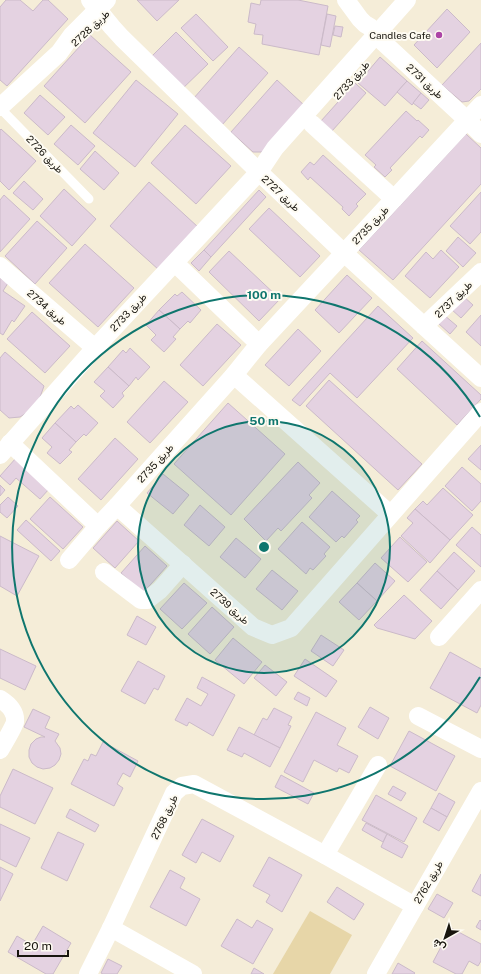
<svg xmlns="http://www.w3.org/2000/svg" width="481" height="974" viewBox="0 0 481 974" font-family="'Public Sans',Vazirmatn,sans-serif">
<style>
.green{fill:#e7d6a8}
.building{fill:#e4d2e1;stroke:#cbbac9}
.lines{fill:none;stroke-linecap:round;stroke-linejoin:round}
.service{stroke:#fff;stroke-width:9}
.minor{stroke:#fff;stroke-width:18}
.ring{fill:none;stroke:#0f766e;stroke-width:2}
.poi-dot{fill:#ac44a6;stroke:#fefbf2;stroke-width:1.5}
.labels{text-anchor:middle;stroke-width:4;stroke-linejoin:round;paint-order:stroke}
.street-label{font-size:10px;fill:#18150e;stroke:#fefbf2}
.poi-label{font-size:10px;fill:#18150e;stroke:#fefbf2;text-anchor:end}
.centre{fill:#0f766e;stroke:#fefbf2;stroke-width:2}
.ring-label{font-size:12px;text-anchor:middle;font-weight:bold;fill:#0f766e;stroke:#fefbf2;stroke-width:4;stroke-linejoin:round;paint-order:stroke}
</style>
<rect width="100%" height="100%" fill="#f5edd8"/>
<polygon class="green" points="310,911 352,935 330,974 273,974"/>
<g class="building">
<polygon points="6,0 20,0 33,11 43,0 48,0 68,19 7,86 0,80 0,7"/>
<polygon points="137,0 179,0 157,21"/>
<polygon points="261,0 298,0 328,6 319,55 262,44 263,35 254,34 256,24 248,22 251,3 260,5"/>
<polygon points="447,9 470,32 437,68 414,45"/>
<polygon points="196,14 228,47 213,61 181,28"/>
<polygon points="327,14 336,16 330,47 321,45"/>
<polygon points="335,26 343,27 341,37 333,35"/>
<polygon points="176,32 208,64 180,91 149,59"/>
<polygon points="90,35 131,72 85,123 44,86"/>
<polygon points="481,43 481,89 469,101 462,102 442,85"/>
<polygon points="239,47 268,73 222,125 193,99"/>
<polygon points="380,57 407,81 385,106 358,83"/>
<polygon points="136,80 178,114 135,167 93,133"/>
<polygon points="277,80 305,106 264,152 253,152 231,132"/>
<polygon points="407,81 421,93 412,105 397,92"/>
<polygon points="355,83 366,93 332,131 321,121"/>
<polygon points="421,93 429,100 421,109 413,103"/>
<polygon points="40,95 65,117 48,135 24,113"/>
<polygon points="406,111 417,121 418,120 429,130 422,138 420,136 390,168 392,170 385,177 374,167 376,165 365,155"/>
<polygon points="71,125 95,146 78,165 54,144"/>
<polygon points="185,125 231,166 196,204 151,163"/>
<polygon points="1,129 36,161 9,190 0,181 0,130"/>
<polygon points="466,134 481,148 481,184 393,280 359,250"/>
<polygon points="95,151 119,173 104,190 80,169"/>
<polygon points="323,155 366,194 356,204 358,206 349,216 342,209 343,207 310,177 308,180 301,172 310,162 314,165"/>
<polygon points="24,181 43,199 33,210 13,193"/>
<polygon points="149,182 198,227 159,270 110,226"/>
<polygon points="64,189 96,219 72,246 40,216"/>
<polygon points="259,190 266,197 211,257 204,250"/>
<polygon points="481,192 481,232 470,244 450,226"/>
<polygon points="4,195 30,219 0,252 0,200"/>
<polygon points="269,208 320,256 300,277 249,229"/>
<polygon points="37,221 67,248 35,284 5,256"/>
<polygon points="458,237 476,253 463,267 446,251"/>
<polygon points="85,244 134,288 98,327 49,283"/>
<polygon points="204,250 211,257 199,271 191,263"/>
<polygon points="441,250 459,267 430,298 405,276 426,252 433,259"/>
<polygon points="229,251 280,299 259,321 209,272"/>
<polygon points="347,275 372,298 339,333 315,310"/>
<polygon points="0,278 8,283 3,291 25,306 14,322 12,320 3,335 0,333"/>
<polygon points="182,292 201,310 190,323 188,321 180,329 159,310 175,294 177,296"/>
<polygon points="463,296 473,305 461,318 451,309"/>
<polygon points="378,306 413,338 357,398 330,373 300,406 292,400"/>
<polygon points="159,310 180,329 173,337 176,339 164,352 151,340 156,335 146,325"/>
<polygon points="32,312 70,346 45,373 7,339"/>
<polygon points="444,315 457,326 450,334 437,322"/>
<polygon points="481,315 481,346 466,332"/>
<polygon points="217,324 241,345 203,386 180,365"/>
<polygon points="298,329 321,351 289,386 265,365"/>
<polygon points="422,341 481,395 481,399 457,425 397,369"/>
<polygon points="130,348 150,367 138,380 136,377 129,386 108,367 123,350 126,353"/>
<polygon points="5,352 44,386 39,400 31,410 20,417 9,418 0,410 0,358"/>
<polygon points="108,367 129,386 122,393 124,396 113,408 100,396 105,391 94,382"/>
<polygon points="329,380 422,464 398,490 306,406"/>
<polygon points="164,381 188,402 150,443 127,422"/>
<polygon points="228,403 285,454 231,515 174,464"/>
<polygon points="78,405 98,423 86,436 84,434 76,442 55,423 71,406 74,409"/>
<polygon points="55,423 76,442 69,450 72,452 60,464 47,453 52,447 42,438"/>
<polygon points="115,438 138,459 101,500 78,479"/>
<polygon points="481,445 481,470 468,459"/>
<polygon points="16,458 49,489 40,499 16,478 10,485 0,476"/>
<polygon points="298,462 320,483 309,495 312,498 281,531 278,528 266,541 244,519"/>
<polygon points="462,467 481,484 481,501 472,511 445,486"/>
<polygon points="163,474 189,495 173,514 147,493"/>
<polygon points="0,485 5,490 0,496"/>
<polygon points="443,488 473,515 450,540 415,509 423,501 427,505"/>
<polygon points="332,491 360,516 356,520 358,522 344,538 342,536 336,542 309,517"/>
<polygon points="8,497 18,506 7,518 0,512 0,505"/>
<polygon points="50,497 83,527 63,549 30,519"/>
<polygon points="200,505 225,527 209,546 184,525"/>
<polygon points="415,509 450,540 430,563 401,536 413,523 407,518"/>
<polygon points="26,520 60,551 51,561 17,530"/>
<polygon points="117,521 139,541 115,568 93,548"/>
<polygon points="302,522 330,547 324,554 326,556 313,570 310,568 306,574 278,549"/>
<polygon points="472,527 481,535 481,567 456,545"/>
<polygon points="0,536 39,556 17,596 0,586"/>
<polygon points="400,537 427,562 408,582 381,558"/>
<polygon points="236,538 261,559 245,578 220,557"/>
<polygon points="145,546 167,566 143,593 121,573"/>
<polygon points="454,552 475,571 458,590 437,571"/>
<polygon points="375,563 395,581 377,601 357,583"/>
<polygon points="272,570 298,591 282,610 256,589"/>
<polygon points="437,571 458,590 441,609 420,590"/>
<polygon points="184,583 207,603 182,629 160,609"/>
<polygon points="357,583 377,601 359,620 339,602"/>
<polygon points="404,595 432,621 415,639 377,628 374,625"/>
<polygon points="212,607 234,627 210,654 188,634"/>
<polygon points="137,616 156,627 146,645 127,635"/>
<polygon points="321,635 344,650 333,666 311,651"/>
<polygon points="233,638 262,662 244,684 215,660"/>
<polygon points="0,649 36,666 25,690 0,678"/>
<polygon points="450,652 481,669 481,705 477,713 430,688"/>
<polygon points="305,659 337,681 326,697 294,676"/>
<polygon points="138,661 165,676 158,690 154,688 145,704 121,691"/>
<polygon points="265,665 287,682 276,696 254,678"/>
<polygon points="202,677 235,695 213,736 189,722 187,726 175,720 187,698 201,706 208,694 197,688"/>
<polygon points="298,692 310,698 307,706 294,699"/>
<polygon points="370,707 389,718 378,739 358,727"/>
<polygon points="274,708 292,717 288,725 291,726 280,748 254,735 263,718 267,720"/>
<polygon points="33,709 50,717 45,728 59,734 55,741 60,748 61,754 59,760 55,765 50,768 43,769 37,767 32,763 29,757 29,750 31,744 36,739 41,737 45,737 24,727"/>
<polygon points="316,712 346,728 337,745 358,756 349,773 339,768 337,772 314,760 303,782 284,772"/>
<polygon points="239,727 280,748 270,767 244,753 242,757 227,750"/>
<polygon points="409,731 455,756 436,791 390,766"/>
<polygon points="103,742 138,761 130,777 123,773 117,784 123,788 114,806 71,784 84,759 88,761 91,754 96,756"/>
<polygon points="13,769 53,788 35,824 0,807 0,796"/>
<polygon points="281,775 314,793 308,804 275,787"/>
<polygon points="393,786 406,793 401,801 388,794"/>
<polygon points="439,793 455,802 447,817 431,808"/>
<polygon points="376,795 417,818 404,842 362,820"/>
<polygon points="431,808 447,817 439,831 423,822"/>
<polygon points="70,809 99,825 95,832 66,817"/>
<polygon points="202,819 234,836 220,862 202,852 196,863 182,855"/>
<polygon points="366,823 387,834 383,842 362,830"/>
<polygon points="0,824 30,838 16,867 0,859"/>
<polygon points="58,832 84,844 67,881 41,868"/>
<polygon points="387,834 408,846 402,858 381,847"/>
<polygon points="269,857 302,875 282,912 266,902 270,895 253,886"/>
<polygon points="0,867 13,874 0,901"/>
<polygon points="170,870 185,878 180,888 200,899 186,926 150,907"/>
<polygon points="481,874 481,896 472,891"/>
<polygon points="337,887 364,904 354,920 327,902"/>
<polygon points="437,894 453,903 444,918 428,909"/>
<polygon points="237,919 252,928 257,920 273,929 253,964 221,946"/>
<polygon points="480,920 481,921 481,930 476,927"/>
<polygon points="43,926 71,943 53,974 46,974 8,952 17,936 32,945"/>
<polygon points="451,928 481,944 481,961 478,966 469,961 462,974 456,974 433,962"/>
<polygon points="108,959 122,966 117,974 103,974 101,973"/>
<polygon points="398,963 415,973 414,974 392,974"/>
<polygon points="254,968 264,974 251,974"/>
</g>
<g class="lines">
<polyline class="service" points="0,108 89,199"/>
<g class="minor">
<polyline points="90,0 112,27 122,38 259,172 344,253 481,378"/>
<polyline points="346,0 360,19 365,24 370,27 384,43 467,120 481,134"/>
<polyline points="0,107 59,53 72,35 107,0"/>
<polyline points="312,124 394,199"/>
<polyline points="175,263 259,344"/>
<polyline points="0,266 95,348"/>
<polyline points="424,326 481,272"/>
<polyline points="234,375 390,514"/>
<polyline points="10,443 98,526"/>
<polyline points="0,455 95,348 259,172 275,148 407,0"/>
<polyline points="117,506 253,627 272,635 291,628 481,412"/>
<polyline points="69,560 98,526 117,506 234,375 259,344 344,253 481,105"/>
<polyline points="104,572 141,600 147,600 160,590 183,564"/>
<polyline points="439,637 481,590"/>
<path d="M0,699C8,704 16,712 15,722C14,726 3,745 0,750"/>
<polyline points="418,716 481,749"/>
<polyline points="325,855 378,765"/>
<polyline points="111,928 193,974"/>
<polyline points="88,974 111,928 174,793 182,786 194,784 325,855 415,906"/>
<polyline points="376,974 481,791"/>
</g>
</g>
<circle cx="264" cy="547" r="126" fill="#0f766e" fill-opacity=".12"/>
<g class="ring">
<circle cx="264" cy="547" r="126"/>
<path d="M480 677A252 252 0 1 1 480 417"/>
</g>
<circle class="poi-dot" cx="439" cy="35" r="4"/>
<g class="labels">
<g class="street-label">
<text transform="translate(90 28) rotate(-43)" y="4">طريق 2728</text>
<text transform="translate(351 80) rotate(-48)" y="4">طريق 2733</text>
<text transform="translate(425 81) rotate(43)" y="4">طريق 2731</text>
<text transform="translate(45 154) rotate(46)" y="4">طريق 2726</text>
<text transform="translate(281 193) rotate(43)" y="4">طريق 2727</text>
<text transform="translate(370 225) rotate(-47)" y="4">طريق 2735</text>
<text transform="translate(453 299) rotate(-44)" y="4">طريق 2737</text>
<text transform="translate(47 307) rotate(41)" y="4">طريق 2734</text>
<text transform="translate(128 312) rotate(-47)" y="4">طريق 2733</text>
<text transform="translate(155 463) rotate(-48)" y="4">طريق 2735</text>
<text transform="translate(230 606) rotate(42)" y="4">طريق 2739</text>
<text transform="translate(164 817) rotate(-64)" y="4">طريق 2768</text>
<text transform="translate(428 882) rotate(-60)" y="4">طريق 2762</text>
</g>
<g class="poi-label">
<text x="431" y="39">Candles Cafe</text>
</g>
</g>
<circle cx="264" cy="547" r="6" class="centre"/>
<g class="ring-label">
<text x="264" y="299">100 m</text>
<text x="264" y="425">50 m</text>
</g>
<g transform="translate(445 938) rotate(219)" stroke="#fefbf2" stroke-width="3" paint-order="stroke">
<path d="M0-3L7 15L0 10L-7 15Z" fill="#18150e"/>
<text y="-6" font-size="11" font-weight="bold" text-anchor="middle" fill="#18150e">ش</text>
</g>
<path d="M18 950v6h50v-6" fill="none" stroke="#18150e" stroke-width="2"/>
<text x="24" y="950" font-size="12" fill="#18150e" stroke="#fefbf2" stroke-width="3" paint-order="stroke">20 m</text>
</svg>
